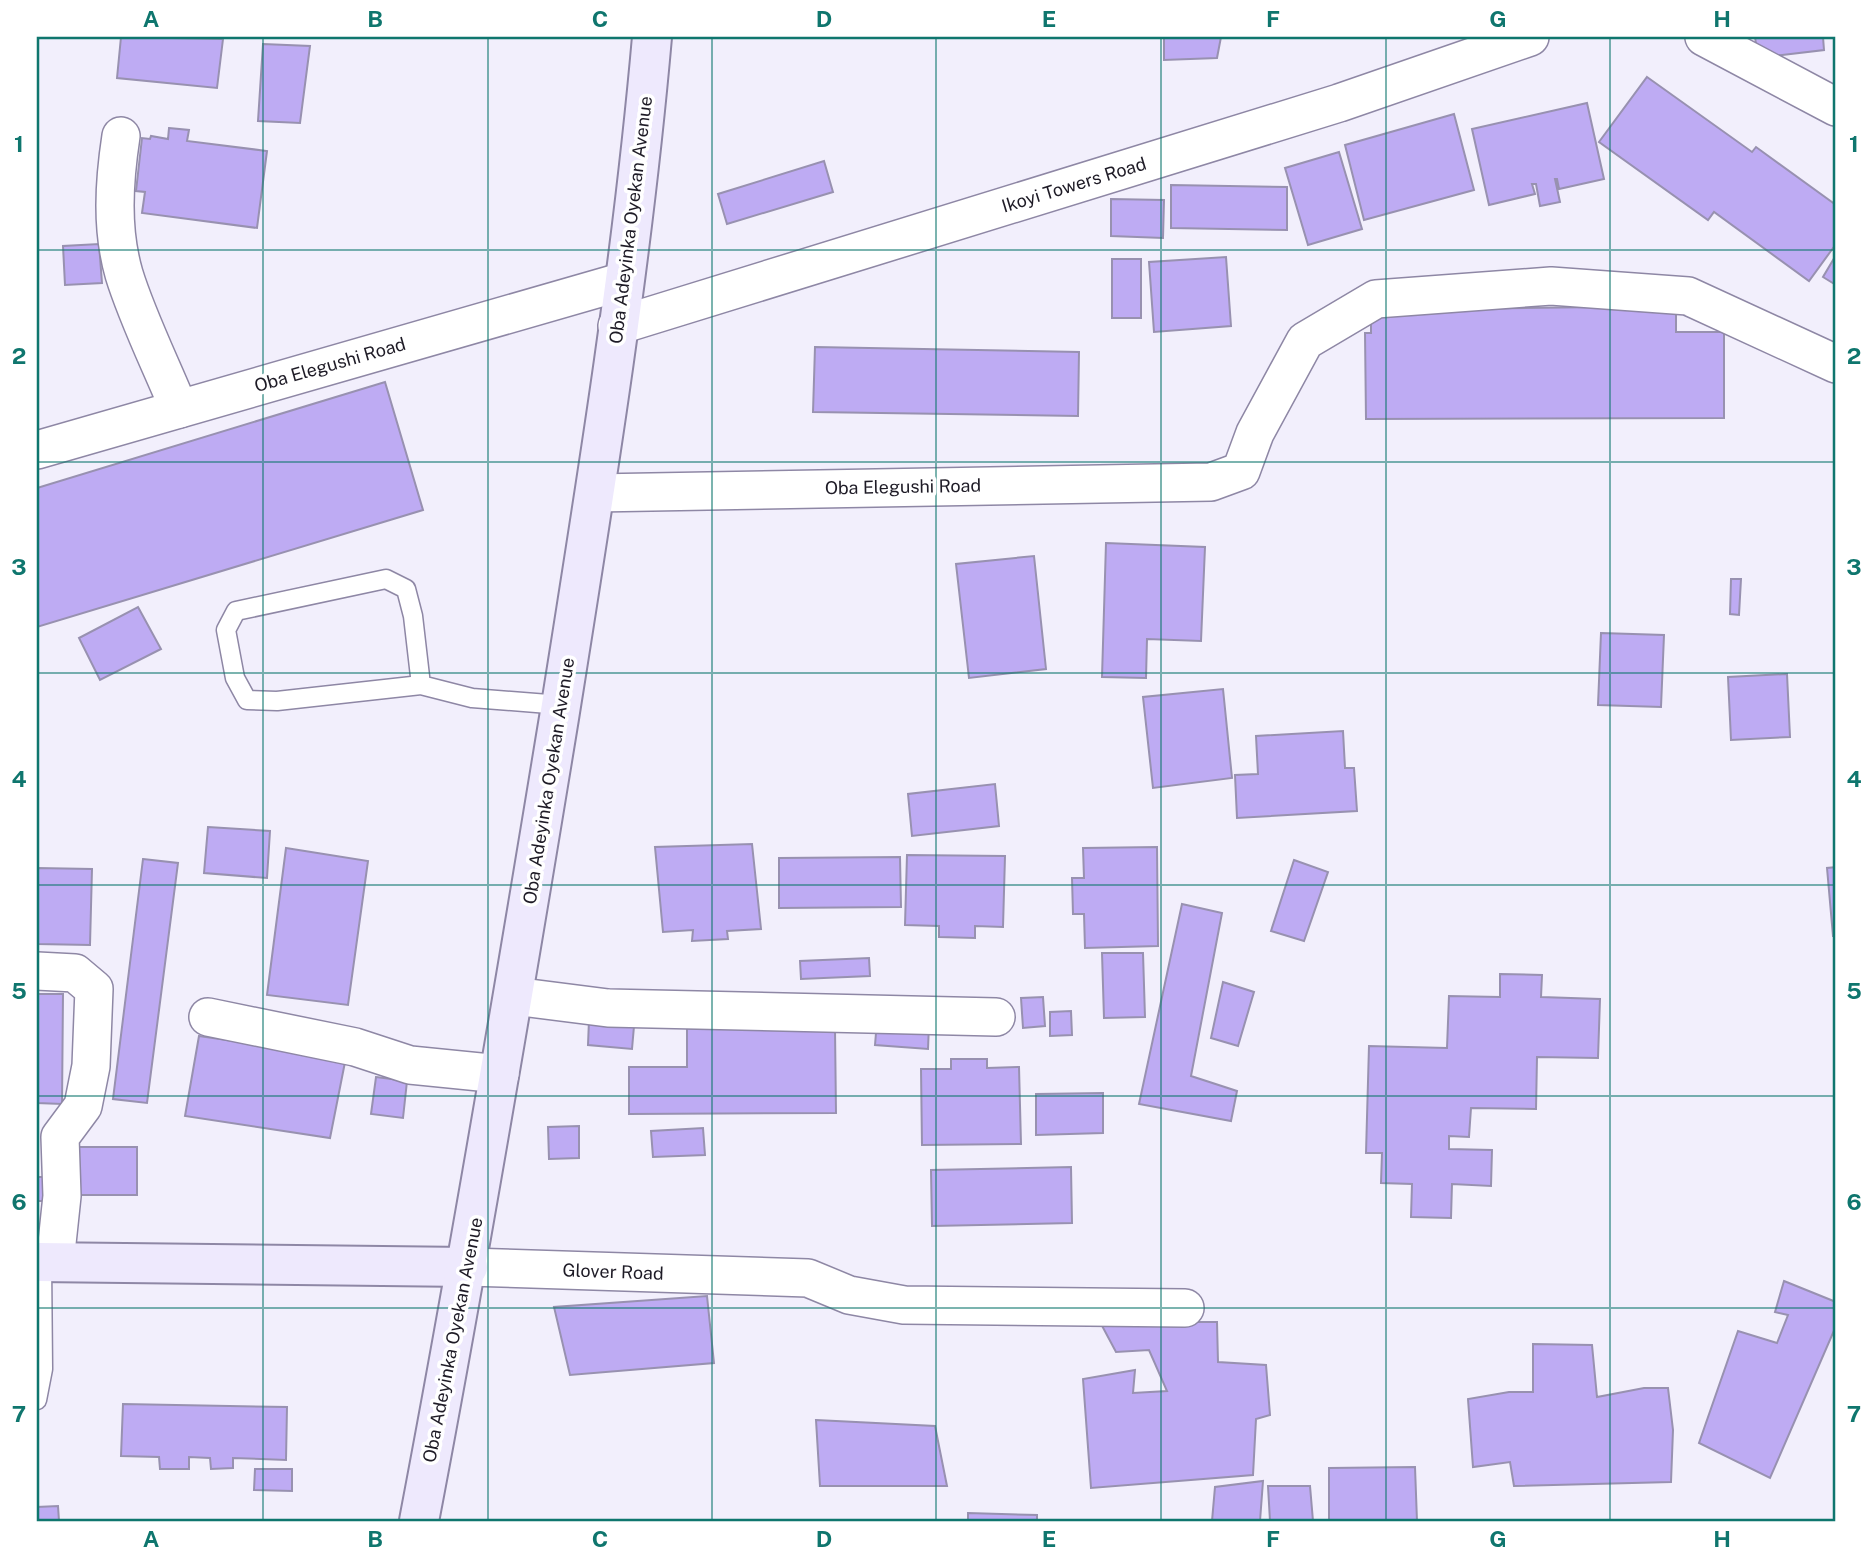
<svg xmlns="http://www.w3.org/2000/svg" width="1873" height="1558" viewBox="0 0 1873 1558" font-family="'Public Sans',sans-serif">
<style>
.building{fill:#beabf3;stroke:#9891b0;stroke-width:2}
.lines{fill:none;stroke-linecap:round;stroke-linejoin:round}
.lane-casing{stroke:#8e87a5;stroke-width:21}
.street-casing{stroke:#8e87a5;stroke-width:40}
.secondary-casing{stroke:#8e87a5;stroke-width:42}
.lane{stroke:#fff;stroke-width:18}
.street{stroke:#fff;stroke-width:37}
.secondary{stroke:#eee9fd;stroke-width:38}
.grid{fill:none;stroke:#0f766e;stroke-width:2;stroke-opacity:0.55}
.labels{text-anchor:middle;stroke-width:7;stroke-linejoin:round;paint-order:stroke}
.street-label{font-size:18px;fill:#1e1b26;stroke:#fff}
.neatline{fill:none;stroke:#0f766e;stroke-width:2.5}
.grid-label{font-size:23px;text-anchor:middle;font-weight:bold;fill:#0f766e}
</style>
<rect width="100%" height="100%" fill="#f2effc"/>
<g class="building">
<polygon points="121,37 223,39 217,88 117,78"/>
<polygon points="1164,37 1221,37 1217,58 1164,60"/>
<polygon points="1755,37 1823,37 1824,50 1758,58"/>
<polygon points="263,44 310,46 300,123 258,121"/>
<polygon points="1647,77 1752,152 1756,147 1836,205 1836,244 1809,281 1714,212 1708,220 1599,142"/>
<polygon points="1587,103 1604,179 1559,189 1557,179 1555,179 1560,202 1540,206 1536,184 1532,184 1535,194 1489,205 1472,129"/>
<polygon points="1454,114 1474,190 1364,220 1345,145"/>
<polygon points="169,128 189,130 187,141 267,151 257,228 142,213 145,192 136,191 142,138 150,139 151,136 168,139"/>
<polygon points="1339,152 1362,229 1308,245 1285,168"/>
<polygon points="824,161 833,192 727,224 718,194"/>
<polygon points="1171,185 1287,187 1287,230 1171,228"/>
<polygon points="1111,199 1164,200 1163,238 1111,236"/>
<polygon points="99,244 102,283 65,285 63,246"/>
<polygon points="1836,255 1836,285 1823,277"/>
<polygon points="1226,257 1231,326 1154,332 1149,262"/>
<rect x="1112" y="259" width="29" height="59"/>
<polygon points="1676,306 1676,332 1724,332 1724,418 1366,419 1365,333 1371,333 1371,310"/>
<polygon points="815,347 1079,352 1078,416 813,412"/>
<polygon points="385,382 423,510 37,627 37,488"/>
<polygon points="1106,543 1205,547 1201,641 1147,639 1146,678 1102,677"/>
<polygon points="1034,556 1046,669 969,678 956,564"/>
<polygon points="1731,579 1741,579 1739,615 1730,614"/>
<polygon points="138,607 161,649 100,680 79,638"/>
<polygon points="1601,633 1664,635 1661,707 1598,705"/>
<polygon points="1787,674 1790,737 1731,740 1728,677"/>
<polygon points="1223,689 1232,778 1153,788 1143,697"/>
<polygon points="1343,731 1345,768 1354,768 1357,811 1237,818 1235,775 1258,774 1256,736"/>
<polygon points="995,784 999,826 912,836 908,794"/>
<polygon points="208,827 270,831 267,878 204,873"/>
<polygon points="752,844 761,929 727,931 728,939 692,941 693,930 663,932 655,847"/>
<polygon points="1157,847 1158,946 1085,948 1084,914 1073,914 1072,878 1084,878 1083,848"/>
<polygon points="286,848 368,861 348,1005 267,995"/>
<polygon points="907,855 1005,856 1003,927 975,926 975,938 939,937 939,926 905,925"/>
<polygon points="900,857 901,907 779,908 779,858"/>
<polygon points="143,859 178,863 147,1103 113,1099"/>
<polygon points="1294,860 1328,872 1304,941 1271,931"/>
<polygon points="1836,867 1836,936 1833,936 1827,868"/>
<polygon points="37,868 92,869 90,945 37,944"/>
<polygon points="1182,904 1222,913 1191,1076 1237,1091 1231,1121 1139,1104"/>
<polygon points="1102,953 1143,953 1145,1017 1104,1018"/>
<polygon points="869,958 870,976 801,979 800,961"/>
<polygon points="1500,974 1542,975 1541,997 1600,999 1598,1058 1537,1057 1536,1109 1471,1108 1469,1137 1449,1136 1449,1149 1492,1150 1491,1186 1452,1184 1451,1218 1411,1217 1412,1184 1381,1183 1382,1153 1366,1153 1369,1046 1447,1048 1449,996 1500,997"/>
<polygon points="1223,982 1254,992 1238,1046 1211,1038"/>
<polygon points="37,994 63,994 62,1104 37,1103"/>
<polygon points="1043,997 1045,1026 1023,1028 1021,998"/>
<polygon points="1071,1011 1072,1035 1050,1036 1050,1012"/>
<polygon points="589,1020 634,1026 632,1049 588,1045"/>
<polygon points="877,1021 929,1024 928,1049 875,1045"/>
<polygon points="687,1028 835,1029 836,1113 629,1114 629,1067 687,1067"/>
<polygon points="199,1036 346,1057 330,1138 185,1116"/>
<polygon points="951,1059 987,1059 987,1068 1019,1067 1021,1144 922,1145 921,1069 951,1069"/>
<polygon points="376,1077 407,1081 403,1118 371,1114"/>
<polygon points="1103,1093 1103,1133 1036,1135 1036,1094"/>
<polygon points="579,1126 579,1158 549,1159 548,1127"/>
<polygon points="703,1128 705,1155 653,1157 651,1131"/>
<rect x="76" y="1147" width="61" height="48"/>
<polygon points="1071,1167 1072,1223 932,1226 931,1170"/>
<polygon points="37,1177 47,1177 46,1201 37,1201"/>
<polygon points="1784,1281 1836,1302 1836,1326 1770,1478 1699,1443 1738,1331 1777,1343 1788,1315 1775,1312"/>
<polygon points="707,1296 714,1363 570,1375 554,1307"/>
<polygon points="1100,1322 1217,1322 1218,1362 1266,1365 1270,1415 1256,1419 1253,1475 1091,1488 1083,1379 1135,1370 1133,1393 1167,1391 1149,1350 1116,1352"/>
<polygon points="1533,1344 1592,1345 1597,1397 1644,1388 1668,1388 1673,1430 1671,1482 1514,1486 1510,1462 1473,1467 1468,1399 1509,1392 1533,1392"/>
<polygon points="123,1404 287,1407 286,1460 233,1458 233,1468 211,1469 210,1458 189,1457 189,1469 160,1469 159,1457 121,1456"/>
<polygon points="816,1420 935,1426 947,1486 820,1486"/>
<polygon points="1415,1467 1417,1521 1329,1521 1329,1468"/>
<polygon points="255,1469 292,1469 292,1491 254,1490"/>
<polygon points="1263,1481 1260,1521 1212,1521 1215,1487"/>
<polygon points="1268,1486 1310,1486 1313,1521 1270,1521"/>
<polygon points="58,1506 59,1521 37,1521 37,1507"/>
<polygon points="968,1513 1037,1515 1037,1521 968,1521"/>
</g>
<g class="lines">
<g class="lane-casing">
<g id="lane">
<polyline points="421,685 413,616 406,589 386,579 236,611 226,630 235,678 247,700 277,701 421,685 472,698 561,705"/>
<polyline points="37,1400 43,1369 42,1262"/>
</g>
</g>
<g class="street-casing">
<g id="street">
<polyline points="1704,37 1836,107"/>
<path d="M121,136C114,182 111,229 124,274C137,317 162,367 179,409"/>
<polyline points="617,326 1339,103 1530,37"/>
<polyline points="37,450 624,281"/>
<polyline points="595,493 1211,482 1241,471 1255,433 1305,341 1376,299 1551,286 1688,296 1836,364"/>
<polyline points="37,971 75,973 94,989 91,1066 83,1106 60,1137 62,1196 55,1262"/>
<polyline points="514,996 608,1008 996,1017"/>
<polyline points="208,1017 355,1047 410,1065 500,1074"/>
<polyline points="468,1267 808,1278 849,1295 904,1305 1185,1308"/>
</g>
</g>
<g class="secondary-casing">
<g id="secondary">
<polyline points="37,1262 468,1267"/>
<path d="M419,1521C470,1254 515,986 559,718C595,492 632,265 652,37"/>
</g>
</g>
<use href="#lane" class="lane"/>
<use href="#street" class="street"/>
<use href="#secondary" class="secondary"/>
</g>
<path class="grid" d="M263,37V1521M488,37V1521M712,37V1521M936,37V1521M1161,37V1521M1386,37V1521M1610,37V1521M37,250H1836M37,462H1836M37,673H1836M37,885H1836M37,1096H1836M37,1308H1836"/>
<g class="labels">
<g class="street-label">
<text transform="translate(1074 185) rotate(-17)" y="6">Ikoyi Towers Road</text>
<text transform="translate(631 220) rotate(-83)" y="6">Oba Adeyinka Oyekan Avenue</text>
<text transform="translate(330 365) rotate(-16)" y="6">Oba Elegushi Road</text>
<text transform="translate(903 487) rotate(-1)" y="6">Oba Elegushi Road</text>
<text transform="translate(549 781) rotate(-81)" y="6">Oba Adeyinka Oyekan Avenue</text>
<text transform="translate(613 1272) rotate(2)" y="6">Glover Road</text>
<text transform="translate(453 1340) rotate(-79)" y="6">Oba Adeyinka Oyekan Avenue</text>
</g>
</g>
<rect width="1873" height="1558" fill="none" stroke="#ffffff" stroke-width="77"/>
<rect x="38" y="38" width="1796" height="1482" class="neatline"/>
<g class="grid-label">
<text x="151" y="27">A</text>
<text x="375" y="27">B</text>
<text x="600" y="27">C</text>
<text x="824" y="27">D</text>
<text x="1049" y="27">E</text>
<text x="1273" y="27">F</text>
<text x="1498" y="27">G</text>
<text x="1722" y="27">H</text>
<text x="19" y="152">1</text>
<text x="1854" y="152">1</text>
<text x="19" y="364">2</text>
<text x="1854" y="364">2</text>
<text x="19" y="575">3</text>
<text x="1854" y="575">3</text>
<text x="19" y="787">4</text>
<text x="1854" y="787">4</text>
<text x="19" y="999">5</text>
<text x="1854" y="999">5</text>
<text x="19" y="1210">6</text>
<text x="1854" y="1210">6</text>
<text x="19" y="1422">7</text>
<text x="1854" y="1422">7</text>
<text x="151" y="1547">A</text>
<text x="375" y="1547">B</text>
<text x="600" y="1547">C</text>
<text x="824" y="1547">D</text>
<text x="1049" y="1547">E</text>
<text x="1273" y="1547">F</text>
<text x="1498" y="1547">G</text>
<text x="1722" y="1547">H</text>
</g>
</svg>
